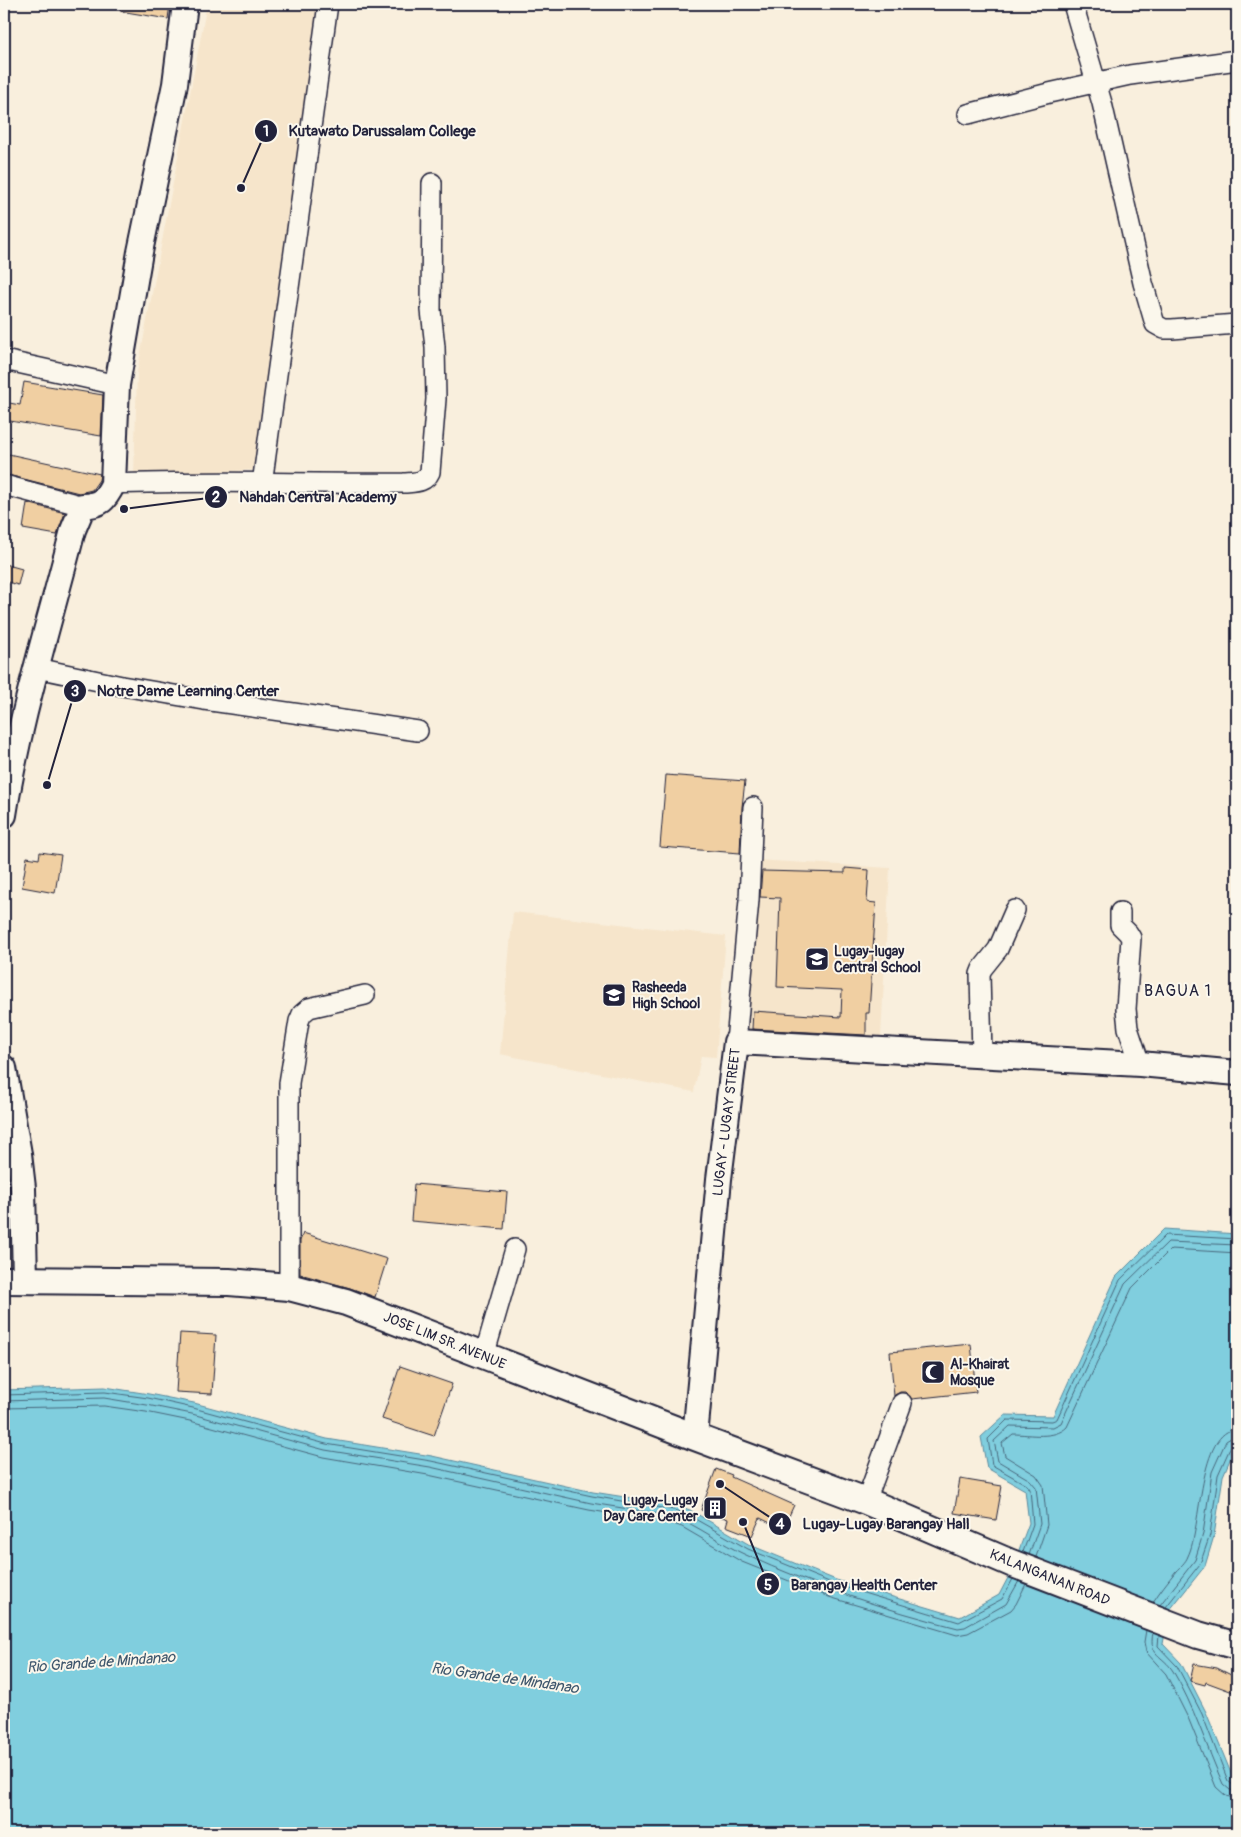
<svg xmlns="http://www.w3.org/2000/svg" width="1241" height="1837" viewBox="0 0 1241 1837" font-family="Pangolin,sans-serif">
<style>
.built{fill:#f6e5cb}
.water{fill:#80cede;stroke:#5a899d}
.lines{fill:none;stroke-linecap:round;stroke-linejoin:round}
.shore{stroke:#48677c;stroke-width:1}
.building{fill:#f0cfa2;stroke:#22223b}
.minor-casing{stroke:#22223b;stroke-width:22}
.tertiary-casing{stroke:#22223b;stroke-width:28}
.secondary-casing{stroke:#22223b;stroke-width:30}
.minor{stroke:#fbf7ec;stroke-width:19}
.tertiary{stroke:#fbf7ec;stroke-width:24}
.secondary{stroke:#fbf7ec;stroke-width:26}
.labels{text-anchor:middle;stroke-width:4;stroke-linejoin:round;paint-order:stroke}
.poi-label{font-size:14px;font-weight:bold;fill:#22223b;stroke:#fbf7ec;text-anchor:start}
.street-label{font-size:14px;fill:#22223b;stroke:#fbf7ec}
.water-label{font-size:15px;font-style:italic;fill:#3e566c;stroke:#fbf7ec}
.quarter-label{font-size:16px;letter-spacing:1px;fill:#22223b;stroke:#fbf7ec}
.leader{fill:none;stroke:#22223b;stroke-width:2}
.callout-dot{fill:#22223b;stroke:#fbf7ec;stroke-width:2}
.mark-label{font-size:15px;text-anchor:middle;font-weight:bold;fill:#fff}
.callout-label{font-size:15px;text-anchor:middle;font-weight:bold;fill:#22223b;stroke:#fbf7ec;stroke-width:4;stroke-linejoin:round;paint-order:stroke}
</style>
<rect width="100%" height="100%" fill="#f9efdd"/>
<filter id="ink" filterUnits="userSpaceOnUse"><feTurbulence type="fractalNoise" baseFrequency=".02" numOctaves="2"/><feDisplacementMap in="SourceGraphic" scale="10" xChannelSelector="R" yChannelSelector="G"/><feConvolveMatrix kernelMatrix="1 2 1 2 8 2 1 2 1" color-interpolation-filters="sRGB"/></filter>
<g filter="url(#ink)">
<g class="built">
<polygon points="207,4 336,4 271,469 134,476 137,373"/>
<polygon points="756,860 890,868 880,1055 741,1051"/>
<polygon points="513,912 726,936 716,1057 701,1056 694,1092 500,1054"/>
</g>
<polygon class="water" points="1164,1229 1237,1234 1237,1443 1223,1476 1214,1536 1205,1566 1169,1611 1163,1644 1181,1663 1206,1712 1233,1778 1237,1781 1237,1833 4,1833 4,1390 105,1387 149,1394 194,1403 327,1439 432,1456 593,1492 676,1505 690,1510 750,1545 836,1580 960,1617 999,1595 1010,1574 1029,1523 1025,1490 987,1468 981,1437 1005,1415 1053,1416 1116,1277"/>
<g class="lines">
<g class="shore">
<polyline points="4,1395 105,1392 148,1398 193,1408 326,1444 431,1461 592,1496 674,1510 688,1515 748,1549 834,1584 959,1622 1002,1599 1013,1579"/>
<path d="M4,1401L104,1398L147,1405L192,1414L325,1450L430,1467L591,1503L673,1516C699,1526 721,1544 746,1555C814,1586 886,1610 958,1628L965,1627L1006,1604L1019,1581"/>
<polyline points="4,1408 104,1406 146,1412 190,1421 323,1457 428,1475 589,1510 671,1523 682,1527 742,1562 829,1597 957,1635 968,1633 1011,1610 1016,1604 1026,1584"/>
<polyline points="1023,1552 1033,1524 1030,1489 1027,1485 992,1465 988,1439 1007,1420 1052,1421 1057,1419 1120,1280 1166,1235 1237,1239"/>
<polyline points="1029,1555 1040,1524 1036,1487 1030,1480 998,1461 994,1441 1010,1426 1053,1427 1061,1423 1125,1284 1168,1242 1237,1245"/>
<path d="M1036,1557L1047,1525L1043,1485L1036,1475L1005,1456L1002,1443L1013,1434C1030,1434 1054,1440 1067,1427L1132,1288L1171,1249L1237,1253"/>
<path d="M1153,1602C1160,1591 1168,1581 1176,1571C1180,1567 1186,1562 1188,1556C1202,1528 1198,1430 1237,1429"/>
<polyline points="1160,1605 1195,1560 1203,1534 1212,1472 1226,1441 1231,1438 1237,1437"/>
<polyline points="1166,1607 1200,1564 1210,1535 1218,1475 1231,1446 1237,1443"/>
<polyline points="1146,1630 1144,1642 1146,1652 1166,1674 1189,1720 1216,1787 1226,1796 1237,1799"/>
<path d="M1153,1633C1148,1656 1163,1655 1173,1671C1194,1706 1206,1746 1223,1784L1230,1790L1237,1791"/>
<polyline points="1159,1635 1158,1646 1177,1666 1202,1714 1228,1781 1233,1785 1237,1785"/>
</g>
</g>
<g class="building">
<polygon points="121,4 170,4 168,19 120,11"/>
<polygon points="24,382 103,395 101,436 4,420 4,402 20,405"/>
<polygon points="4,453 100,474 99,480 92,490 79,493 4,474"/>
<polygon points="27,503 65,513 57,535 23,529"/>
<polygon points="4,564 22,569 18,585 4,581"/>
<polygon points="666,775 745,781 742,807 740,853 660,847"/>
<polygon points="40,852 61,855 55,893 22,887 27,857 39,859"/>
<polygon points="845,868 869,870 867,902 876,903 869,1013 866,1013 866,1035 752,1029 753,1011 841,1017 842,990 777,987 780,898 760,897 762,871 845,873"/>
<polygon points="414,1184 507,1192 504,1229 411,1221"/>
<polygon points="303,1233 387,1259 375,1297 350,1288 300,1274 300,1241"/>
<polygon points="180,1333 216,1335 212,1394 176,1392"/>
<polygon points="971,1344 976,1392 912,1399 905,1392 900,1392 894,1396 890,1352"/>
<polygon points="400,1366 452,1384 434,1436 382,1419"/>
<polygon points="716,1469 732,1475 731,1477 794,1505 783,1529 760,1518 752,1536 726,1526 728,1519 701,1510"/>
<polygon points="960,1479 1002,1486 996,1520 954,1513"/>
<polygon points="1194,1664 1217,1668 1237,1678 1233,1692 1206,1682 1205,1685 1190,1681"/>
</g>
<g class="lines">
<g class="minor-casing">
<g id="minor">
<polyline points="1073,4 1102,103 1143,283 1155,324 1164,329 1172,329 1237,324"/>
<polyline points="968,114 1049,93 1130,75 1237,60"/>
<polyline points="4,360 117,385"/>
<path d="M113,484C210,480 307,484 404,483C415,482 425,483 430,472L436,399L435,347L431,310L432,183"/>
<polyline points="262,484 328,4"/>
<polyline points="4,485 83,506"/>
<polyline points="37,668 122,686 204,700 418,731"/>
<polyline points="1120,912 1120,925 1128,933 1131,938 1126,1009 1128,1028 1140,1064"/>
<polyline points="736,1042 749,900 753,807"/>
<polyline points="982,1055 980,974 982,969 998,949 1015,910"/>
<polyline points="289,1287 289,1083 299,1021 302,1014 309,1008 365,995"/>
<polyline points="484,1356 515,1249"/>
<polyline points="866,1501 902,1403"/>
</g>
</g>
<g class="tertiary-casing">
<g id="tertiary">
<path d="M4,815C19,719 49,625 73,530L83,506C101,505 105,500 113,484L117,385L140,252L175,84L185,4"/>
<polyline points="4,1068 19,1154 23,1188 25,1280"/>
<polyline points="695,1437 719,1179 736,1042 1140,1064 1237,1073"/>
</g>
</g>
<g class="secondary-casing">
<polyline id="secondary" points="4,1280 229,1282 289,1287 346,1302 695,1437 866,1501 1011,1563 1198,1635 1237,1646"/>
</g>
<use href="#minor" class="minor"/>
<use href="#tertiary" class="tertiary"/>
<use href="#secondary" class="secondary"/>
</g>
</g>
<defs>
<g id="school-square" transform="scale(1.25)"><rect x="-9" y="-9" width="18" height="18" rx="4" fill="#22223b" stroke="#fbf7ec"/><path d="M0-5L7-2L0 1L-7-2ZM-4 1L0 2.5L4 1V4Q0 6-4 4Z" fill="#fff"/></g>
<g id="mosque-square" transform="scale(1.25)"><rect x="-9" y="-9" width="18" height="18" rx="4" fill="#22223b" stroke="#fbf7ec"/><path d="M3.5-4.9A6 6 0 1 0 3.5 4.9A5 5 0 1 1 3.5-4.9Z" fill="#fff"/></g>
<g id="building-square" transform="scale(1.25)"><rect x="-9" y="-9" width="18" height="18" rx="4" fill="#22223b" stroke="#fbf7ec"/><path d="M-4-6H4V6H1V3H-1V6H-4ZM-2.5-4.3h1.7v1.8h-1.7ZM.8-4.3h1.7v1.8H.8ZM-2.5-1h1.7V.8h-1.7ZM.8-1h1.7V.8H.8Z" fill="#fff"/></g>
</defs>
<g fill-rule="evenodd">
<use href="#school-square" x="817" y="959"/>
<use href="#school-square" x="614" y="995"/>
<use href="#mosque-square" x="933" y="1372"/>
<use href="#building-square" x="715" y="1508"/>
</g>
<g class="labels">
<g class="poi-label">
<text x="834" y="956">Lugay-lugay<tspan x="834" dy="16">Central School</tspan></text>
<text x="632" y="992">Rasheeda<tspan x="632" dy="16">High School</tspan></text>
<text x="950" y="1369">Al-Khairat<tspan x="950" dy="16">Mosque</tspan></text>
<text x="698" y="1505" text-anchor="end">Lugay-Lugay<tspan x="698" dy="16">Day Care Center</tspan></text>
</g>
<g class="street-label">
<text transform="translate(726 1122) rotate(-83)" y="5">LUGAY - LUGAY STREET</text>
<text transform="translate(445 1340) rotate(22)" y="5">JOSE LIM SR. AVENUE</text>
<text transform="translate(1050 1577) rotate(22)" y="5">KALANGANAN ROAD</text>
</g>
<g class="water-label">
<text transform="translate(101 1662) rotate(-4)" y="5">Rio Grande de Mindanao</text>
<text transform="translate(505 1678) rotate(8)" y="5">Rio Grande de Mindanao</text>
</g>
<g class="quarter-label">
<text x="1178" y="996">BAGUA 1</text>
</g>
</g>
<path class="leader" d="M241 188L266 131M124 509L216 497M47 785L75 691M720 1484L780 1524M743 1522L768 1584"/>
<g class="callout-dot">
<circle cx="241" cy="188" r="5"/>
<circle cx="124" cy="509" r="5"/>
<circle cx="47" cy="785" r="5"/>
<circle cx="720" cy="1484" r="5"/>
<circle cx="743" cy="1522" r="5"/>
<circle cx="266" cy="131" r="12"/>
<circle cx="216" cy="497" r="12"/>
<circle cx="75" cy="691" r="12"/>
<circle cx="780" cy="1524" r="12"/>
<circle cx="768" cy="1584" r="12"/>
</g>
<g class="mark-label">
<text x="266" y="136">1</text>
<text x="216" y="502">2</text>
<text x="75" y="696">3</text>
<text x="780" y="1529">4</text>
<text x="768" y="1590">5</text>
</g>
<g class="callout-label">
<text x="382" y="136">Kutawato Darussalam College</text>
<text x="318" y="502">Nahdah Central Academy</text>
<text x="188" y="696">Notre Dame Learning Center</text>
<text x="886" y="1529">Lugay-Lugay Barangay Hall</text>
<text x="864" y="1590">Barangay Health Center</text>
</g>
<rect width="1241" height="1837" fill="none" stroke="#fbf7ec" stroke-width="20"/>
<rect x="10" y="10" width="1221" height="1817" fill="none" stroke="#22223b" stroke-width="2" filter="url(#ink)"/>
</svg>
